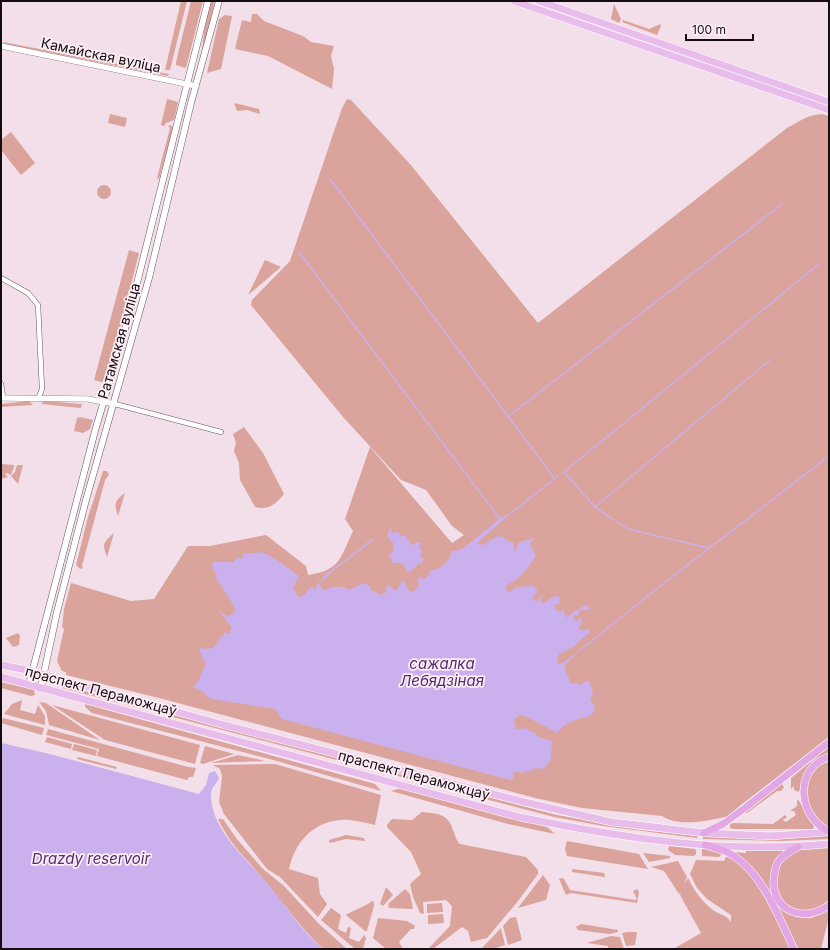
<svg xmlns="http://www.w3.org/2000/svg" width="830" height="950" viewBox="0 0 830 950" font-family="Inter,sans-serif">
<style>
.green{fill:#daa39b}
.water{fill:#cab0ec}
.lines{fill:none;stroke-linecap:round;stroke-linejoin:round}
.stream{stroke:#cab0ec;stroke-width:1.5}
.minor-casing{stroke:#685760;stroke-width:5.5}
.tertiary-casing{stroke:#685760;stroke-width:6}
.secondary-casing{stroke:#685760;stroke-width:7}
.primary-casing{stroke:#fff;stroke-width:8}
.trunk-casing{stroke:#fff;stroke-width:8}
.minor{stroke:#fff;stroke-width:4.5}
.tertiary{stroke:#fff;stroke-width:5.5}
.secondary{stroke:#fff;stroke-width:6}
.primary{stroke:#e9bdeb;stroke-width:7}
.trunk{stroke:#e2a7e4;stroke-width:7}
.rail-casing{stroke:#8e8087;stroke-width:3}
.rail{stroke:#feeef6;stroke-width:1.5;stroke-dasharray:4.5;stroke-linecap:butt}
.labels{text-anchor:middle;stroke-width:3.5;stroke-linejoin:round;paint-order:stroke}
.street-label{font-size:14px;fill:#140d11;stroke:#feeef6}
.water-label{font-size:15px;font-style:italic;fill:#502d72;stroke:#feeef6}
</style>
<rect width="100%" height="100%" fill="#f3dfe9"/>
<g class="green">
<polygon points="181,1 187,1 170,70 165,70"/>
<polygon points="191,1 203,1 186,68 176,65 176,62"/>
<polygon points="211,1 215,1 203,50 202,50 205,24"/>
<polygon points="614,4 621,19 619,23 611,19"/>
<polygon points="252,14 257,14 264,21 303,36 311,42 334,46 331,56 334,69 332,89 268,56 235,49 242,20 251,22"/>
<polygon points="225,15 232,16 221,69 207,73 219,19"/>
<polygon points="623,20 649,29 660,24 661,26 657,35 622,22"/>
<polygon points="3,42 169,74 168,76 5,44"/>
<polygon points="167,99 178,102 174,120 166,123 164,126 161,125"/>
<path d="M347,99L351,100L410,164L538,323L787,128C799,122 814,110 829,116V737L737,808L727,819L725,817C706,821 679,827 662,816L582,808L535,798L159,698L66,675V672L62,671L57,661L64,629L62,627L64,609L71,583L131,601L154,599L188,546H210L266,535L306,566L308,575C341,570 340,558 353,531L345,519L370,447L452,543L464,535L452,526L426,490L401,480L343,417L251,305L252,300L290,261L342,108Z"/>
<polygon points="234,103 259,109 260,114 247,110 237,111"/>
<polygon points="110,114 127,118 125,127 108,123"/>
<polygon points="171,125 173,128 159,179 157,178 170,128 168,126"/>
<polygon points="11,132 35,163 21,175 1,150 1,140"/>
<circle cx="104" cy="192" r="7"/>
<polygon points="129,250 139,253 106,383 94,380"/>
<polygon points="265,260 281,267 248,295"/>
<polygon points="29,401 33,405 1,407 1,404"/>
<polygon points="44,401 82,404 81,408 41,404"/>
<polygon points="80,417 93,420 90,429 83,433 74,431 77,418"/>
<path d="M244,427L263,453L284,494C276,504 268,511 255,507L240,480L239,463L234,451L236,443L233,434Z"/>
<polygon points="2,464 14,465 14,467 11,475 7,473 5,474 8,477 1,479"/>
<polygon points="17,465 23,465 18,484 11,476 15,472"/>
<polygon points="103,471 107,471 109,475 105,480 82,566 83,568 80,569 76,565 88,517"/>
<path d="M125,493L118,516C114,504 114,501 125,493Z"/>
<path d="M114,533L107,557C102,543 103,543 114,533Z"/>
<polygon points="18,633 20,636 19,645 13,647 6,638"/>
<polygon points="1,682 34,690 35,695 31,696 1,688"/>
<polygon points="62,685 557,815 641,830 698,836 697,838 603,826 554,817 62,688"/>
<polygon points="22,700 20,710 35,714 38,705 45,716 45,725 4,714 12,704"/>
<polygon points="39,702 46,703 100,740 49,725 46,711"/>
<polygon points="85,704 375,784 381,791 277,761 92,713 85,707"/>
<polygon points="52,705 200,745 195,764 105,740"/>
<polygon points="3,718 44,728 42,735 1,723"/>
<polygon points="48,729 188,767 196,768 193,777 189,777 187,780 97,756 99,749 46,735"/>
<polygon points="47,737 72,744 71,749 45,742"/>
<polygon points="74,744 97,750 96,756 72,750"/>
<polygon points="205,746 234,754 203,764 200,763"/>
<polygon points="829,747 829,755 809,768 802,780 799,792 794,790 794,786 791,789 791,778"/>
<polygon points="238,755 265,761 211,763"/>
<polygon points="78,757 117,767 116,769 77,759"/>
<path d="M829,761V827C809,817 798,786 815,768C819,765 824,763 829,761Z"/>
<path d="M275,764L381,795L375,825C367,823 359,821 350,820C317,818 296,839 289,869L318,878L320,894L327,904L318,917L280,877L267,869L224,814L219,802L222,776L220,769L213,765Z"/>
<polygon points="781,783 784,787 781,791 777,791 747,813 743,813"/>
<polygon points="401,788 547,827 555,834 508,824 391,791"/>
<path d="M797,799C802,803 808,819 814,826L813,829H734L730,828V824L734,823L773,824L785,815L787,817L783,820L786,822L796,815L794,811H790L797,806Z"/>
<path d="M422,812C436,813 449,814 453,830C455,835 456,840 460,844L526,857L538,870V874L518,901L487,938L471,942L468,931L462,927L433,949H428L450,926L452,906L446,900L423,902L424,914L420,913L413,897L410,884L421,874L411,852L387,827V825L392,819L412,820Z"/>
<path d="M218,819H223L236,838L263,869L284,886L319,924L347,949H323C301,928 284,904 265,881C246,857 232,848 218,819Z"/>
<polygon points="346,835 364,838 365,841 346,839 330,843 329,840"/>
<polygon points="703,836 780,837 829,836 829,839 780,841 703,839"/>
<polygon points="567,841 639,854 648,869 567,856 565,849"/>
<polygon points="669,846 695,849 696,850 696,854 694,856 675,855 668,850"/>
<path d="M829,846V902L809,912C803,911 792,910 788,907C768,893 774,860 795,851C805,846 819,847 829,846Z"/>
<polygon points="702,849 718,850 722,854 719,857 702,856"/>
<path d="M746,850H783C782,860 772,868 771,879C767,900 789,919 810,918C817,917 823,911 829,907V917L821,949H798L768,891L733,852L746,853Z"/>
<polygon points="643,853 670,856 670,858 649,862"/>
<path d="M727,855L743,866L764,893L793,949L675,948L701,933L680,895L681,892L679,894L664,871L651,867L678,861L687,877L684,884L688,878C694,890 702,902 713,910C720,915 727,915 731,922V915L707,899L697,888L690,874L696,860L724,861Z"/>
<polygon points="572,869 604,873 605,877 572,872"/>
<polygon points="543,875 550,885 546,900 518,908"/>
<polygon points="561,878 564,879 570,890 635,900 637,899 633,891 637,889 639,892 637,903 571,893 566,895 559,879"/>
<polygon points="386,887 393,895 383,906 380,904"/>
<polygon points="405,889 410,894 413,909 389,908 388,904"/>
<path d="M372,901L374,902V906L367,931H365L346,915C349,912 365,907 372,901Z"/>
<polygon points="442,903 443,912 427,913 427,904"/>
<polygon points="331,908 341,915 338,929 346,933 348,927 351,928 349,938 359,942 364,935 366,938 363,949 355,949 321,920"/>
<polygon points="443,914 444,923 428,924 428,915"/>
<polygon points="516,917 522,940 508,945 503,926 510,918"/>
<polygon points="378,918 407,921 415,926 414,929 411,929 399,942 403,949 386,949 373,938"/>
<polygon points="581,924 618,930 618,932 609,934 578,930 576,927"/>
<polygon points="501,928 505,945 493,949 481,949"/>
<polygon points="627,932 637,932 635,945 626,946 622,933"/>
<polygon points="611,936 620,937 624,949 608,949 608,946 587,943"/>
</g>
<g class="water">
<path d="M511,513L478,542V544L483,545L486,542L488,543L490,539L492,540L498,535L501,538L503,536L505,539L513,543L515,552L519,542L535,538L529,544L536,555C528,569 522,578 507,585L506,590L510,592L516,587L534,586L538,592L533,596V600L538,602V599L545,593L540,600L543,604L554,596L560,597L559,604L554,605L555,609L560,612L563,609L567,618C572,611 579,610 585,605L591,608L588,610H580L578,616L575,615L573,619L577,622L579,618L583,617L581,618L582,623L578,628L582,630L588,629L590,632L573,647L559,654L557,661L558,664L563,663L580,650L564,666L571,684L577,683L580,685L586,681L590,682L593,694L590,699L595,707L593,713L588,717L577,719L563,726L557,733L527,717L520,715L514,720L516,729L526,728L530,732H534L537,736L553,742C548,757 556,755 544,769L533,768L534,770L526,772L525,770L522,774L520,772H514L513,780H510L282,719L275,709L211,699L205,695L204,692L193,687L199,680L206,662L202,658V654L199,652L201,646L204,649L213,648L220,640L219,637H223L225,632L229,634L232,628L219,611L229,617L236,610C229,598 223,588 215,577L217,574L212,569L213,562H233L238,557L242,559L244,554L262,552L277,560L299,576L293,588L299,597L303,596L311,587L316,589L317,584L323,580L324,576L373,538L372,541L338,567L319,584L323,590L333,587H345L347,589H351L364,583L370,586L371,590L381,595L386,592L387,585L397,591L400,584L404,581L408,590L414,592L419,585L417,577L424,579L429,575V570L419,563L410,572H407L403,564L390,562L392,560L389,555L393,552L394,544L387,536L389,530L392,528L391,533L398,532L401,536L405,535L412,545L419,542L421,543L419,548L422,550L420,556L424,560L421,564L430,571C441,570 449,561 452,551L461,550L501,518Z"/>
<path d="M1,743L46,753L199,794L206,785L209,773L215,771L219,778C217,784 211,787 211,794C210,829 247,859 267,883C286,906 301,930 323,949H1Z"/>
</g>
<g class="lines">
<g class="stream">
<polyline points="330,179 555,479"/>
<polyline points="299,252 500,519"/>
<polyline points="509,416 782,204"/>
<polyline points="595,507 771,359"/>
<polyline points="511,513 558,476"/>
<polyline points="708,548 628,529 595,507 564,472 819,264"/>
<polyline points="580,650 659,587 829,456"/>
</g>
<g class="minor-casing">
<g id="minor">
<polyline points="1,278 28,293 38,305 42,389 39,397"/>
<polyline points="1,384 3,397"/>
<polyline points="115,404 221,432"/>
</g>
</g>
<g class="tertiary-casing">
<g id="tertiary">
<polyline points="1,46 196,86"/>
<polyline points="1,398 88,399 115,404"/>
</g>
</g>
<g class="secondary-casing">
<g id="secondary">
<polyline points="29,684 95,431 129,315 208,1"/>
<polyline points="41,687 57,612 86,500 149,278 191,103 219,1"/>
</g>
</g>
<g class="primary-casing">
<g id="primary">
<polyline points="514,1 829,110"/>
<polyline points="539,1 829,102"/>
<polyline points="1,665 32,671 224,725 524,802 611,822 704,833 771,836 829,832"/>
<path d="M1,677L519,817C623,838 723,854 829,844"/>
</g>
</g>
<g class="trunk-casing">
<g id="trunk">
<path d="M829,757C793,768 798,818 829,831"/>
<polyline points="704,833 723,824 745,808 829,742"/>
<path d="M705,845C714,848 725,850 734,856C764,876 779,918 794,949"/>
<path d="M798,847C790,851 783,855 778,862C775,867 775,872 774,877C770,911 804,924 829,905"/>
</g>
</g>
<use href="#minor" class="minor"/>
<use href="#tertiary" class="tertiary"/>
<use href="#secondary" class="secondary"/>
<use href="#primary" class="primary"/>
<use href="#trunk" class="trunk"/>
<g class="rail-casing">
<polyline id="rail" points="828,1 829,2"/>
</g>
<use href="#rail" class="rail"/>
</g>
<g class="labels">
<g class="street-label">
<text transform="translate(101 55) rotate(12)" y="5">Камайская вуліца</text>
<text transform="translate(119 341) rotate(-74)" y="5">Ратамская вуліца</text>
<text transform="translate(101 691) rotate(15)" y="5">праспект Пераможцаў</text>
<text transform="translate(414 775) rotate(15)" y="5">праспект Пераможцаў</text>
</g>
<g class="water-label">
<text x="442" y="669">сажалка<tspan x="442" dy="17">Лебядзіная</tspan></text>
<text x="91" y="864">Drazdy reservoir</text>
</g>
</g>
<rect width="830" height="950" fill="none" stroke="#140d11" stroke-width="4"/>
<path d="M686 34v6h67v-6" fill="none" stroke="#140d11" stroke-width="2"/>
<text x="692" y="34" font-size="12" fill="#140d11" stroke="#feeef6" stroke-width="3" paint-order="stroke">100 m</text>
</svg>
